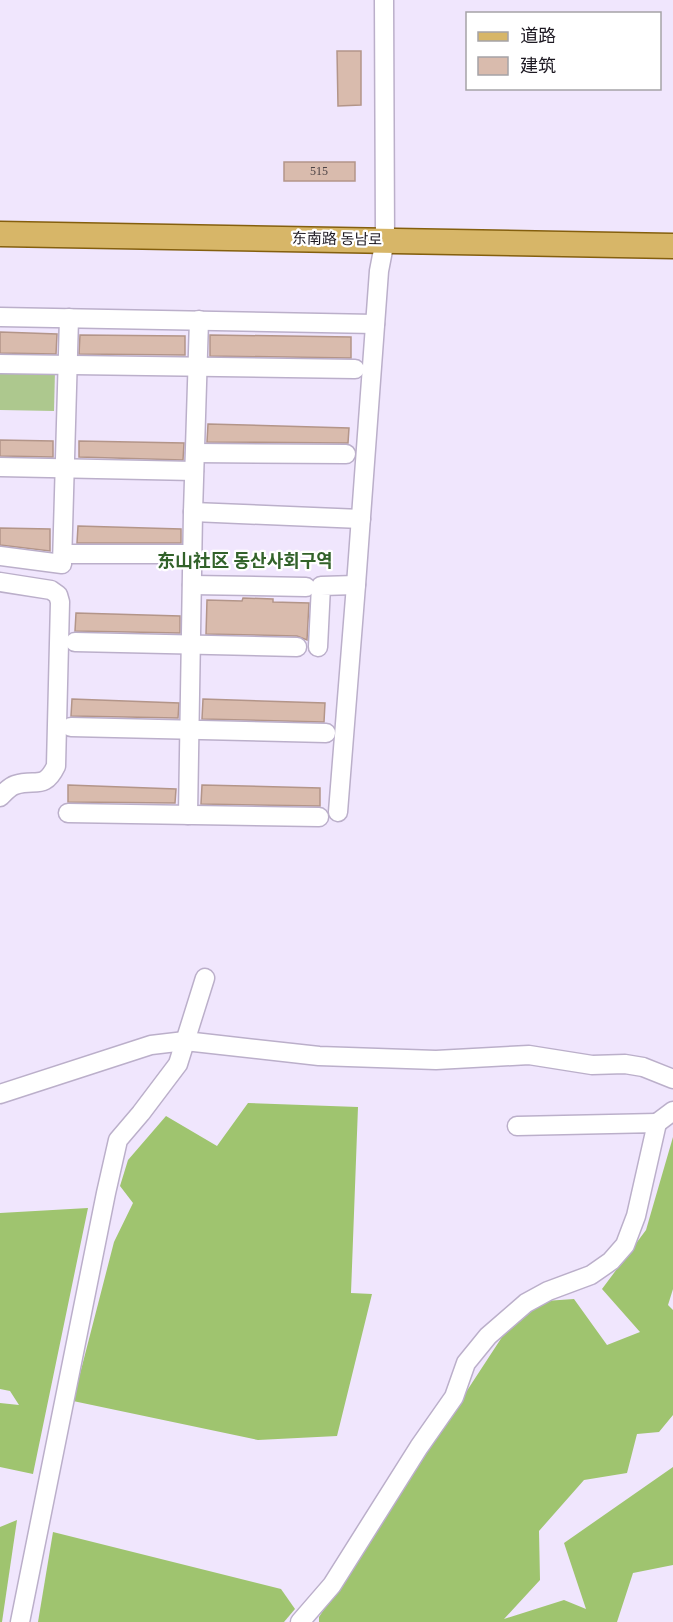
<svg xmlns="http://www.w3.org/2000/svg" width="673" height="1622" viewBox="0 0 673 1622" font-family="'Times New Roman','Noto Sans SC','Noto Sans KR',serif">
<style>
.green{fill:#adc88e}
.forest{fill:#9fc46f}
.building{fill:#d9bbad;stroke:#b39589;stroke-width:1.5}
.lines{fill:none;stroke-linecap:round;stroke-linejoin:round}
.minor-casing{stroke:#bbafca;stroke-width:21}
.major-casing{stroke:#845f0e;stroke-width:27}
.minor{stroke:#fff;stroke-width:18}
.major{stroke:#d7b668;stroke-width:24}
.labels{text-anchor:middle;stroke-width:4.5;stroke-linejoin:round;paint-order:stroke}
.number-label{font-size:12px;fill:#4c4245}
.street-label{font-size:15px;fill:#1d1922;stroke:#fff}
.quarter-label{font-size:18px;font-weight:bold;fill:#32622a;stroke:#fff}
</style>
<rect width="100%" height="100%" fill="#f0e6fd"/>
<polygon class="green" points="0,370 55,371 54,411 0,410"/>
<g class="forest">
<polygon points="248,1103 358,1107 351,1293 372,1294 337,1436 258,1440 73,1401 114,1242 133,1203 120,1186 128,1160 166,1116 217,1146"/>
<polygon points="673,1137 673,1289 668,1305 673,1310 673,1415 659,1432 637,1434 627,1473 584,1480 539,1531 540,1580 504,1619 564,1600 586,1609 564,1543 673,1467 673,1565 633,1573 617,1622 319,1622 319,1617 504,1334 531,1302 574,1299 607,1345 640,1332 602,1289 646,1230"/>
<polygon points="88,1208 33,1474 0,1467 0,1403 19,1405 10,1391 0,1389 0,1213"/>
<polygon points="17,1520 2,1622 0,1622 0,1527"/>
<polygon points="53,1532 281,1589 295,1609 284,1622 38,1622"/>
</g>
<g class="building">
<polygon points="337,51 361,51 361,105 338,106"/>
<rect x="284" y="162" width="71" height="19"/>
<polygon points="0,332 57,334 56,354 0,353"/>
<polygon points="80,335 185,336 185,355 79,354"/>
<polygon points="210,335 351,337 351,358 210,356"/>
<polygon points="208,424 349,428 348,443 207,442"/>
<polygon points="0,440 53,441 53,457 0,456"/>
<polygon points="79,441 184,443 183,460 79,457"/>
<polygon points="78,526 181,529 181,543 77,543"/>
<polygon points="0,528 50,529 50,551 0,545"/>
<polygon points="243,598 273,599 273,602 309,603 307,640 297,636 206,634 207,600 242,601"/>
<polygon points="76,613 180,616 180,633 75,631"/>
<polygon points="72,699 179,703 178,718 71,716"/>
<polygon points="203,699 325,703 324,722 202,719"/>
<polygon points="68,785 176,789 175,803 68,802"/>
<polygon points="202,785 320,788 320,806 201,804"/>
</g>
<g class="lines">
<g class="minor-casing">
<g id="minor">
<polyline points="0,317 375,324"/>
<polyline points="0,364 355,369"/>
<polyline points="195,453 346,454"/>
<polyline points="0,467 194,471"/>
<polyline points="193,512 361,519"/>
<polyline points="63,554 193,554"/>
<polyline points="0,556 62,564 69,318"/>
<path d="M0,582L51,590L58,595L60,602L56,766C44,791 35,778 15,785C9,787 4,793 0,797"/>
<polyline points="192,585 306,587"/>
<polyline points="75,642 297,647"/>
<polyline points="318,647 321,586 356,585"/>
<polyline points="71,727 326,733"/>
<polyline points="338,812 356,585 379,271 385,240 384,0"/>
<polyline points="68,813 319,817"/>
<polyline points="188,815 193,512 199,320"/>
<polyline points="0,1094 151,1045 185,1041 319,1056 436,1060 529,1055 592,1065 625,1064 643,1067 673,1079"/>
<polyline points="657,1123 673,1111"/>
<polyline points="20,1622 106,1193 118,1140 141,1113 178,1064 205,978"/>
<polyline points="300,1622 332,1585 419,1447 454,1397 466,1363 488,1336 526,1303 548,1291 591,1275 611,1261 625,1245 636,1216 657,1123 517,1126"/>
</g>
</g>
<g class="major-casing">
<polyline id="major" points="0,234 673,246"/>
</g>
<use href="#minor" class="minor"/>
<use href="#major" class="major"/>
</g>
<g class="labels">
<g class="number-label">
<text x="319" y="175">515</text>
</g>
<g class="street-label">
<text transform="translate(337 239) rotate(1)" y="5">东南路 동남로</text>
</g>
<g class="quarter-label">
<text x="245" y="567">东山社区 동산사회구역</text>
</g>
</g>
<rect x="466" y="12" width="195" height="78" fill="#ffffff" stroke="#a5a3a7" stroke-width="1.5"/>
<rect x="478" y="32" width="30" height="9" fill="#d7b668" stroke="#a5a3a7" stroke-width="1.5"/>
<text x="520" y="42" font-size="18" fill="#1d1922">道路</text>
<rect x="478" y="57" width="30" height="18" fill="#d9bbad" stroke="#a5a3a7" stroke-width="1.5"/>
<text x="520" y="72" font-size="18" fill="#1d1922">建筑</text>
</svg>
